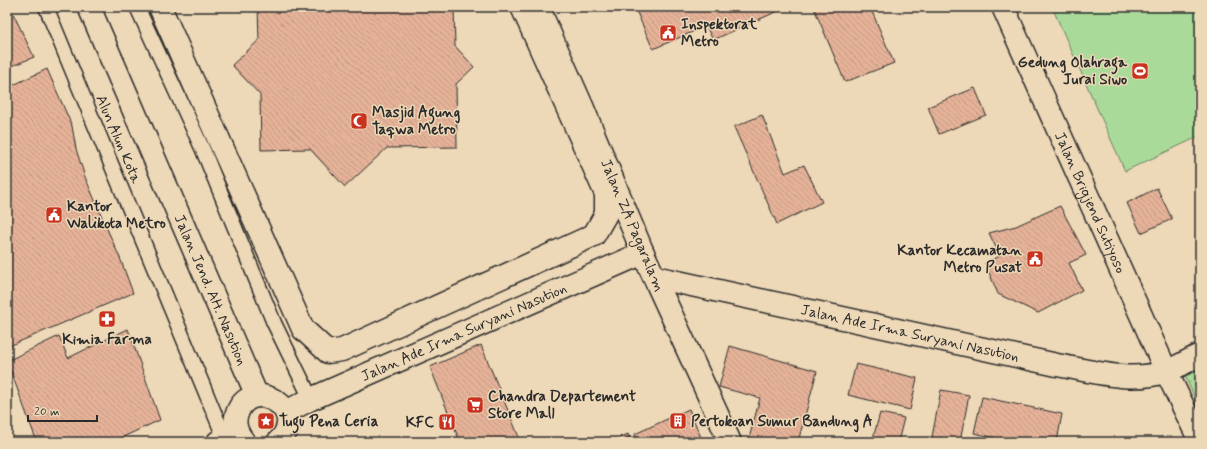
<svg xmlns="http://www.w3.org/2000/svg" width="1207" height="449" viewBox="0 0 1207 449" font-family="Mynerve,sans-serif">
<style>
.park{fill:url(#park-dots);stroke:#6a8262}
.pitch{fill:#aada9a;stroke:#6a8262}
.building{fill:url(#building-back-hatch);stroke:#2b2b2b}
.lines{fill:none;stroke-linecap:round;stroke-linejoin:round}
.lane-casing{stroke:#2b2b2b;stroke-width:17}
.street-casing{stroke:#2b2b2b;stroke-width:25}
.secondary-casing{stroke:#2b2b2b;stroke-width:25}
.primary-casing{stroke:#2b2b2b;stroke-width:25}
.highway-casing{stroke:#2b2b2b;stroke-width:25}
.lane{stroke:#edd8b7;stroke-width:14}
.street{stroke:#edd8b7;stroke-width:22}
.secondary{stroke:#edd8b7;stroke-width:22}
.primary{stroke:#edd8b7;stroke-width:22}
.highway{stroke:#edd8b7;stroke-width:22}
.labels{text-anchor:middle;stroke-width:3;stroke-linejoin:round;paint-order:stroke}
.poi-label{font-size:15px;font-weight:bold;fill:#2b2b2b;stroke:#edd8b7;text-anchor:start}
.street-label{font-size:15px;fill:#2b2b2b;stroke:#edd8b7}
</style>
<defs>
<pattern id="park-dots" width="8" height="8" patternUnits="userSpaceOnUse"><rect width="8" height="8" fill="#aada9a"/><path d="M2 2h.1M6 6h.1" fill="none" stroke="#92bb85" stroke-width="1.8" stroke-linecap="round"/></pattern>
<pattern id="building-back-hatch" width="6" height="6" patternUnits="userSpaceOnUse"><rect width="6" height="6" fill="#e5b298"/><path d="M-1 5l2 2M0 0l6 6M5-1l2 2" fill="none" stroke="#c59983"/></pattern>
</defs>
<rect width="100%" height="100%" fill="#edd8b7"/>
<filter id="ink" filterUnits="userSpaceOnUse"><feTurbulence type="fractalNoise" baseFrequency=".025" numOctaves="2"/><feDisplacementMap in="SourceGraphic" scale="8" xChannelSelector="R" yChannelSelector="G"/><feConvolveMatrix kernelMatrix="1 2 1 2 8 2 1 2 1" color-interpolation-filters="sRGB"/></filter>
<g filter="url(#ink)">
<polygon class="park" points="1200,364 1200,409 1183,372"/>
<polygon class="pitch" points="1052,7 1200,7 1200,136 1125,171"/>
<g class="building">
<polygon points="7,7 10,7 34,57 7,68"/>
<polygon points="258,7 454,7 455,46 474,67 456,84 457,147 387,148 345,187 310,149 261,150 260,95 232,65 259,40"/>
<polygon points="639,7 787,7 713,40 706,26 653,49 635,8"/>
<polygon points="816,7 870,7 894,63 845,82 814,8"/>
<polygon points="47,69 72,126 76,149 85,177 108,231 120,258 133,293 7,347 7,88"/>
<polygon points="975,88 986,115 939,134 928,107"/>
<polygon points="762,115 785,173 804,165 822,202 777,224 734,127"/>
<polygon points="1157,188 1172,219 1141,233 1127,203"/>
<polygon points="1060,206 1086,255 1069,263 1082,290 1038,313 998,294 985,263 1000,256 989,233 1016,226"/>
<polygon points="128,329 160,420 112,442 37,442 7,361 59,336 68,358"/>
<polygon points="481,345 521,442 460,442 430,367"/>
<polygon points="730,346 817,371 798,442 748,442 760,398 719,387"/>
<polygon points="856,364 917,378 910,410 848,395"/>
<polygon points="941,390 969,395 960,442 931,442"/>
<polygon points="982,397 1062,414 1057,442 1015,442 974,433"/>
<polygon points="689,409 703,442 638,442 635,434"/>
<polygon points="880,413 904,418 898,442 872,442"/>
<polygon points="628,434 631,442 610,442"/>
</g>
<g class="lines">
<g class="lane-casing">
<g id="lane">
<polyline points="46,7 225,439"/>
<polyline points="137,7 203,150 274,323 311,399"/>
</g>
</g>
<g class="street-casing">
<g id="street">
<polyline points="160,7 303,329 328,352 342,350 594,235 606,214 606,194 522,7"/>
<path id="s1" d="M1003,7L1166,371L1200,441"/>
<path id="s2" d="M655,277L1057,365C1093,371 1131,384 1167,371C1178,367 1189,360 1200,355"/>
</g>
</g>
<g class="secondary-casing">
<polyline id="secondary" points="643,253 730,442"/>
</g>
<g class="primary-casing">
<g id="primary">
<path id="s3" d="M286,412L311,399L643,253L582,106L538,7"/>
<polyline points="218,442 238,433"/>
</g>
</g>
<g class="highway-casing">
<g id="highway">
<path id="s4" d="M89,7L257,396"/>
<path d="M244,442C238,435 234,426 236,417C247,372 313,409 278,442"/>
</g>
</g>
<use href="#lane" class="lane"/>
<use href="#street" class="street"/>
<use href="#secondary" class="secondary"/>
<use href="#primary" class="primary"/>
<use href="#highway" class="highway"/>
</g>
</g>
<defs>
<g id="civic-square" transform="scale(0.9)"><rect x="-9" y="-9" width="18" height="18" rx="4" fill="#c8321e" stroke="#edd8b7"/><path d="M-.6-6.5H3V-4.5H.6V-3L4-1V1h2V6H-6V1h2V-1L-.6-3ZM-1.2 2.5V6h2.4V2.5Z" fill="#fff"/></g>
<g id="stadium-square" transform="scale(0.9)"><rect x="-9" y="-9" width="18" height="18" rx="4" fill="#c8321e" stroke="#edd8b7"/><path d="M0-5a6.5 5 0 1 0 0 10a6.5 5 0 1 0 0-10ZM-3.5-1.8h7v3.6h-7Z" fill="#fff"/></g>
<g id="mosque-square" transform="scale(0.9)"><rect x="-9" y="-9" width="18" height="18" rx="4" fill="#c8321e" stroke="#edd8b7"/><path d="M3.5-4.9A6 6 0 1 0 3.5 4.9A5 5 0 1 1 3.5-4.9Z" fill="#fff"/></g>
<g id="pharmacy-square" transform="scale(0.9)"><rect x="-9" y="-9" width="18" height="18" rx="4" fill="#c8321e" stroke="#edd8b7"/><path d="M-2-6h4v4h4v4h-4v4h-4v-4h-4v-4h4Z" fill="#fff"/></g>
<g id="supermarket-square" transform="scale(0.9)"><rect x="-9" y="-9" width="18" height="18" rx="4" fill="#c8321e" stroke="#edd8b7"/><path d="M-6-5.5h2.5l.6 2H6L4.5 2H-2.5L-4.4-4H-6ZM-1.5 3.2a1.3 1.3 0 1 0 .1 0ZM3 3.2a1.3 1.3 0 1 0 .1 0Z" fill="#fff"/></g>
<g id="sight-square" transform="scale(0.9)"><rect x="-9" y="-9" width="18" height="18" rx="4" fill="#c8321e" stroke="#edd8b7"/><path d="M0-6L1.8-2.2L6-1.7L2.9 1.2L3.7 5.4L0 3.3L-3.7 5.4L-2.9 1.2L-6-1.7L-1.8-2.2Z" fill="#fff"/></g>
<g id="building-square" transform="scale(0.9)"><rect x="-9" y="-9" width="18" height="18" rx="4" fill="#c8321e" stroke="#edd8b7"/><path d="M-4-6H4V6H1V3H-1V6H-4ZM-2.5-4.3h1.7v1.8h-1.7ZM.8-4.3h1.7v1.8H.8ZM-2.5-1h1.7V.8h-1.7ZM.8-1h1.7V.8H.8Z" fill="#fff"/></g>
<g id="restaurant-square" transform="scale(0.9)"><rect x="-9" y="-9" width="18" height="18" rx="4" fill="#c8321e" stroke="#edd8b7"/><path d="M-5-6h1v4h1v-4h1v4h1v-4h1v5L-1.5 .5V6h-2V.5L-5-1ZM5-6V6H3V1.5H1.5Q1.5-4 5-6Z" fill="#fff"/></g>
</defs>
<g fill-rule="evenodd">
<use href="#civic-square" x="668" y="33"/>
<use href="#stadium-square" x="1140" y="71"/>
<use href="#mosque-square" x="359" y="121"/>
<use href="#civic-square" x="54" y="215"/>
<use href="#civic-square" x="1035" y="259"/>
<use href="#pharmacy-square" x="107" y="319"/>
<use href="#supermarket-square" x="475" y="405"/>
<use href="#sight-square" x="266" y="421"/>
<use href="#building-square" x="678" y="421"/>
<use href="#restaurant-square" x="447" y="422"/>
</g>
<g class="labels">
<g class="poi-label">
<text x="681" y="29">Inspektorat<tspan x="681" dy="17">Metro</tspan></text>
<text x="1127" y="67" text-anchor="end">Gedung Olahraga<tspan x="1127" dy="17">Jurai Siwo</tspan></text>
<text x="372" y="117">Masjid Agung<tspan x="372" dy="17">Taqwa Metro</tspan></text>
<text x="67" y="211">Kantor<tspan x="67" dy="17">Walikota Metro</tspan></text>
<text x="1022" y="255" text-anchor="end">Kantor Kecamatan<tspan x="1022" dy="17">Metro Pusat</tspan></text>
<text x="107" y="344" text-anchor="middle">Kimia Farma</text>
<text x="488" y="401">Chandra Departement<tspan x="488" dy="17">Store Mall</tspan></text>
<text x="279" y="426">Tugu Pena Ceria</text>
<text x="691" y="426">Pertokoan Sumur Bandung A</text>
<text x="434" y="427" text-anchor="end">KFC</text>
</g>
<g class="street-label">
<text transform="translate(119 139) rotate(67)" y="5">Alun Alun Kota</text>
<text dy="5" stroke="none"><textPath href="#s1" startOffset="214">Jalan Brigjend Sutiyoso</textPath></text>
<text transform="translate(633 225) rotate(67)" y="5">Jalan ZA Pagaralam</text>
<text dy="5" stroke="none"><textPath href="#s4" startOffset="308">Jalan Jend. AH. Nasution</textPath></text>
<text dy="5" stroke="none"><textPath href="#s3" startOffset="195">Jalan Ade Irma Suryani Nasution</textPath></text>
<text dy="5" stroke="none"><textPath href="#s2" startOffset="261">Jalan Ade Irma Suryani Nasution</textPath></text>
</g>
</g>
<rect width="1207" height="449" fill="none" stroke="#edd8b7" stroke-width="24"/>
<rect x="12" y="12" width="1183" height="425" fill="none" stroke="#2b2b2b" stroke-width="1.5" filter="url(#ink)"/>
<path d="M28 415v6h69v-6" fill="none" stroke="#2b2b2b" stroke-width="2"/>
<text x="34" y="415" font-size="12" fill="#2b2b2b" stroke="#edd8b7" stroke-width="3" paint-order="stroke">20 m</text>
</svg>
